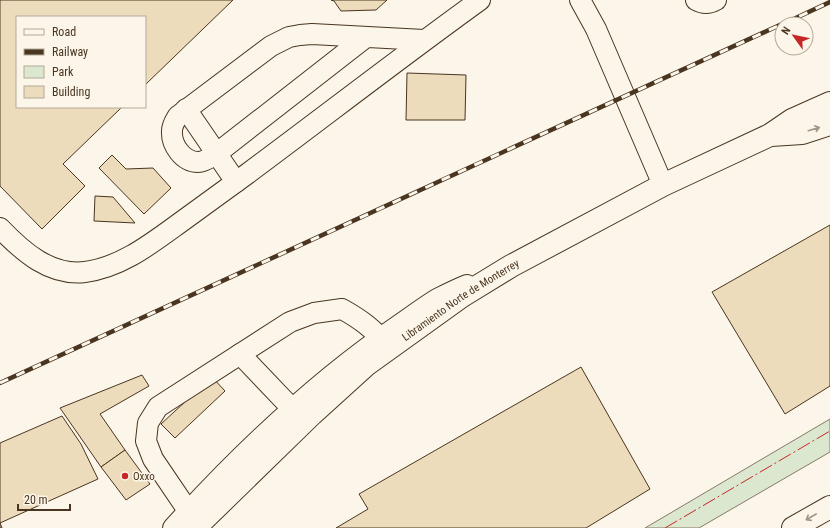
<svg xmlns="http://www.w3.org/2000/svg" width="830" height="528" viewBox="0 0 830 528" font-family="'Roboto Condensed',sans-serif">
<style>
.green{fill:#dce7d0;stroke:#887966}
.building{fill:#ecdcbc;stroke:#4a3520}
.lines{fill:none;stroke-linecap:round;stroke-linejoin:round}
.minor-casing{stroke:#4a3520;stroke-width:22}
.major-casing{stroke:#4a3520;stroke-width:24}
.highway-casing{stroke:#4a3520;stroke-width:24}
.minor{stroke:#fbf6e9;stroke-width:20}
.major{stroke:#fbf6e9;stroke-width:22}
.highway{stroke:#fbf6e9;stroke-width:22}
.rail-casing{stroke:#4a3520;stroke-width:4.5}
.rail{stroke:#fbf6e9;stroke-width:3;stroke-dasharray:9;stroke-linecap:butt}
.power{stroke:#c62828;stroke-width:1;stroke-dasharray:14 3 2 3;stroke-linecap:butt}
.oneway{stroke:#a29684}
.poi-dot{fill:#c62828;stroke:#fbf6e9;stroke-width:1.5}
.labels{text-anchor:middle;stroke-width:3;stroke-linejoin:round;paint-order:stroke}
.street-label{font-size:11px;fill:#4a3520;stroke:#fbf6e9}
.poi-label{font-size:11px;fill:#4a3520;stroke:#fbf6e9;text-anchor:start}
</style>
<rect width="100%" height="100%" fill="#fbf6e9"/>
<polygon class="green" points="830,419 830,452 699,528 645,528"/>
<g class="building">
<polygon points="0,0 233,0 145,85 145,17 17,17 17,107 122,107 63,164 85,186 42,229 0,186"/>
<polygon points="331,0 387,0 376,10 341,11 334,1"/>
<polygon points="407,73 466,75 465,120 406,120"/>
<polygon points="112,155 126,169 153,168 171,188 144,214 99,168"/>
<polygon points="95,196 113,197 135,223 94,221"/>
<polygon points="830,225 830,386 785,414 712,292"/>
<polygon points="581,367 650,489 586,528 336,528 368,509 359,494"/>
<polygon points="142,375 149,386 100,414 125,450 101,467 60,408"/>
<polygon points="212,377 225,391 175,438 161,424"/>
<polygon points="62,416 81,444 98,479 0,523 2,528 0,528 0,443"/>
<polygon points="125,450 150,484 126,500 101,467"/>
</g>
<g class="lines">
<g class="minor-casing">
<g id="minor">
<polyline points="580,0 596,29 663,185"/>
<path d="M696,0C703,4 709,4 716,0"/>
<path d="M366,37L216,154C211,157 205,162 198,162C183,162 171,145 172,131C172,125 175,121 178,116L271,46L289,37L300,35L312,34L424,40"/>
<polyline points="186,109 236,182"/>
<path d="M0,228C23,252 50,276 85,272C122,267 152,243 181,222C203,206 225,190 247,174C325,116 401,57 480,0"/>
<polyline points="240,354 301,418"/>
<path d="M195,521L153,459L146,441L148,423L158,407L290,322L314,313L342,309C360,319 376,330 388,348"/>
<path d="M173,528C241,453 315,382 399,325C412,316 424,307 437,299C447,294 457,289 467,285"/>
</g>
</g>
<g class="major-casing">
<g id="major">
<polyline points="771,135 802,133 830,124"/>
<path id="s1" d="M195,528L312,414L366,365L462,296L511,266L663,185L770,135L792,120L830,103"/>
</g>
</g>
<g class="highway-casing">
<polyline id="highway" points="793,528 830,507"/>
</g>
<use href="#minor" class="minor"/>
<use href="#major" class="major"/>
<use href="#highway" class="highway"/>
<g class="rail-casing">
<g id="rail">
<polyline points="783,24 830,2"/>
<polyline points="0,383 782,24"/>
</g>
</g>
<use href="#rail" class="rail"/>
<polyline class="power" points="665,528 830,431"/>
</g>
<defs><path id="oneway-shaft" d="M-6 0H5M1.5-3L5.5 0L1.5 3" fill="none" stroke-width="1.6" stroke-linecap="round" stroke-linejoin="round"/></defs>
<g class="oneway">
<use href="#oneway-shaft" transform="translate(814 129) rotate(-16)"/>
<use href="#oneway-shaft" transform="translate(811 517) rotate(150)"/>
</g>
<circle class="poi-dot" cx="125" cy="476" r="4"/>
<g class="labels">
<g class="street-label">
<text dy="4" stroke="none"><textPath href="#s1" startOffset="351">Libramiento Norte de Monterrey</textPath></text>
</g>
<g class="poi-label">
<text x="133" y="480">Oxxo</text>
</g>
</g>
<rect x="16" y="16" width="130" height="92" fill="#fbf6e9" stroke="#b4a999"/>
<rect x="24" y="29" width="20" height="6" fill="#fbf6e9" stroke="#b4a999"/>
<text x="52" y="36" font-size="12" fill="#4a3520">Road</text>
<rect x="24" y="49" width="20" height="6" fill="#4a3520" stroke="#b4a999"/>
<text x="52" y="56" font-size="12" fill="#4a3520">Railway</text>
<rect x="24" y="66" width="20" height="12" fill="#dce7d0" stroke="#b4a999"/>
<text x="52" y="76" font-size="12" fill="#4a3520">Park</text>
<rect x="24" y="86" width="20" height="12" fill="#ecdcbc" stroke="#b4a999"/>
<text x="52" y="96" font-size="12" fill="#4a3520">Building</text>
<g transform="translate(794 36) rotate(303)"><circle r="19" fill="#fbf6e9" stroke="#b4a999"/>
<path d="M0-3L7 15L0 10L-7 15Z" fill="#c62828"/>
<text y="-6" font-size="11" font-weight="bold" text-anchor="middle" fill="#4a3520">N</text>
</g>
<path d="M18 504v6h52v-6" fill="none" stroke="#4a3520" stroke-width="2"/>
<text x="24" y="504" font-size="12" fill="#4a3520" stroke="#fbf6e9" stroke-width="3" paint-order="stroke">20 m</text>
</svg>
